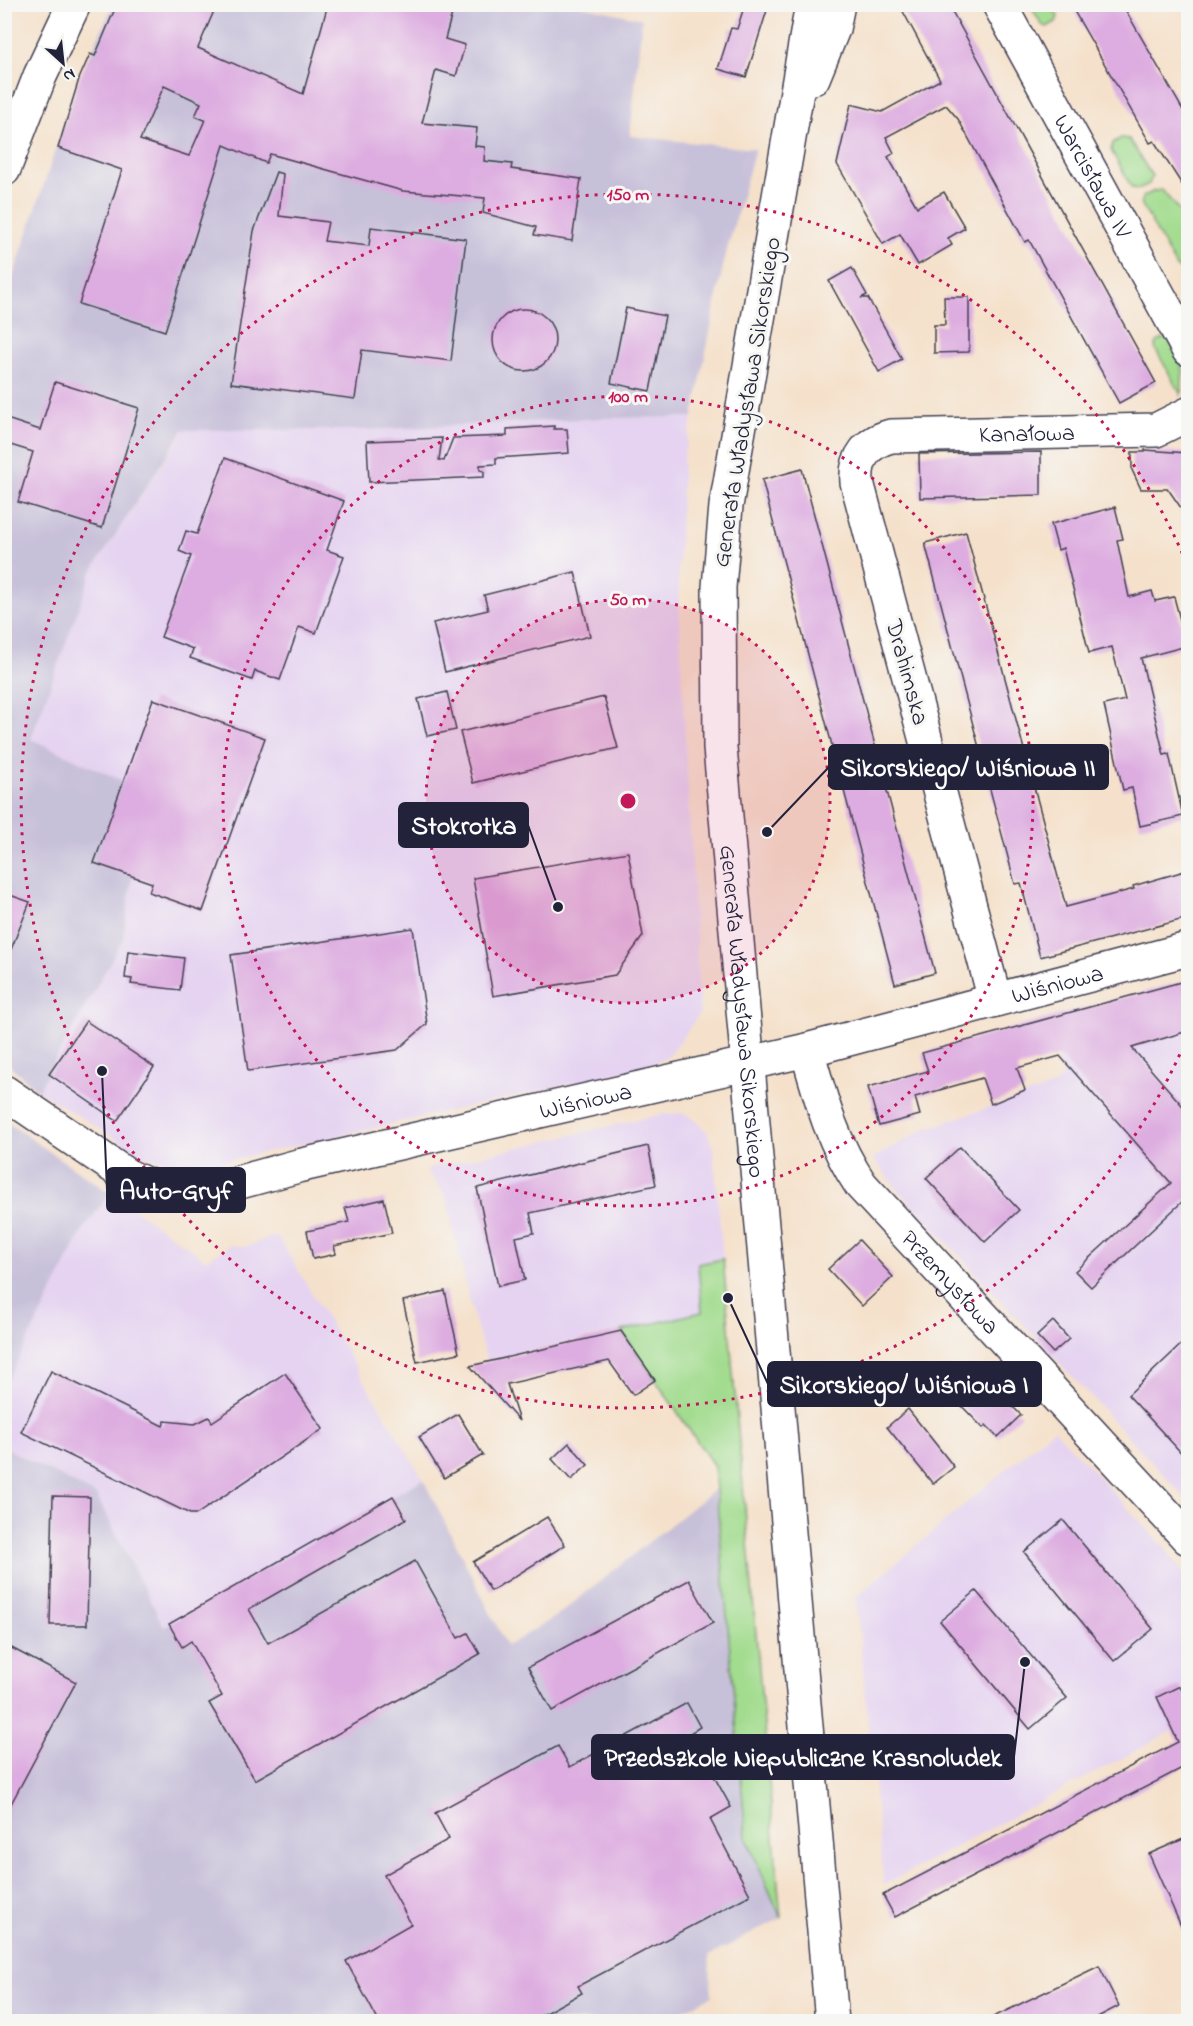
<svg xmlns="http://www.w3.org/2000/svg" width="1193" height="2026" viewBox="0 0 1193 2026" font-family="'Indie Flower',sans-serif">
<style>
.built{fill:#e5d3f1}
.industrial{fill:#c7c0d9}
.green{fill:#a2dc8e;stroke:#627f64;stroke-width:1.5}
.building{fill:#ddace0;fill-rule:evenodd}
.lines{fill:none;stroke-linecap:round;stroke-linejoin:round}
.minor-casing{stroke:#423f51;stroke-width:36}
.minor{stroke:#fff;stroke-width:33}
.ring{fill:none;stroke:#c2185b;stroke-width:3;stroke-dasharray:3 6}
.labels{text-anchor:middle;stroke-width:6;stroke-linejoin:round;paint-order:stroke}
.street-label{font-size:24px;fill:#22223b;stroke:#f6f6f2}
.centre{fill:#c2185b;stroke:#f6f6f2;stroke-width:3}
.ring-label{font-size:18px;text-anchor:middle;font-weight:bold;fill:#c2185b;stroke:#f6f6f2;stroke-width:6;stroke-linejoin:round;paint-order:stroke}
.leader{fill:none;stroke:#22223b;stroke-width:2}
.callout-dot{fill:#22223b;stroke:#f6f6f2;stroke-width:2}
.callout{fill:#22223b;stroke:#22223b;stroke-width:2}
.callout-label{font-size:26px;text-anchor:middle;font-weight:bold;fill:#fff}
</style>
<rect width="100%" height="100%" fill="#f6f6f2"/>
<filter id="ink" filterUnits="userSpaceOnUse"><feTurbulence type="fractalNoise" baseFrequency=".0167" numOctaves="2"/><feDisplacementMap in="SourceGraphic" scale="12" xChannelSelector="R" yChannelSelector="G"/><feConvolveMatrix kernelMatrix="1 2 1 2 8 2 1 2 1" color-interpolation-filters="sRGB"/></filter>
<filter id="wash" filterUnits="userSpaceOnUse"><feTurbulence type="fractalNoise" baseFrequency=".008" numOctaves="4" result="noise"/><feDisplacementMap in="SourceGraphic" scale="24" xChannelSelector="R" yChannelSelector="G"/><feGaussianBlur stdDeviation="1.35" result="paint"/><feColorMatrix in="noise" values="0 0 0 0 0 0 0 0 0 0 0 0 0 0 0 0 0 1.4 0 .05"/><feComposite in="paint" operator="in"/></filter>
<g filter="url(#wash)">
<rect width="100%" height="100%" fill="#f5e1cb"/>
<g class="built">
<polygon points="693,417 683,458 678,574 682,683 700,1013 669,1056 645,1067 213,1164 194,1165 174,1164 142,1155 38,1091 123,939 132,877 161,794 123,781 31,739 92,571 184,430 367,430 603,418"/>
<polygon points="1188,980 1188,1501 897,1189 873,1158 925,1129 1053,1086 1063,1076 1047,1018"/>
<polygon points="683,1113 696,1120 707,1132 713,1146 723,1259 698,1264 702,1312 487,1361 472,1311 446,1197 426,1169 662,1114"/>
<polygon points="110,1193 206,1260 231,1245 245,1247 277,1235 423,1479 164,1627 96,1495 5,1447 4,1386 83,1230"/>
<polygon points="1054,1429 1165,1548 1188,1580 1188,1723 884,1885 856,1597"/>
</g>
<g class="industrial">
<polygon points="574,4 642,19 630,136 755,149 724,261 693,417 603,418 367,430 183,430 92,571 31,739 123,781 161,794 132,877 123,939 38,1091 5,1061 5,301 79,79 113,5"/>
<polygon points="5,1121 110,1193 83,1230 5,1386"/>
<polygon points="4,1447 96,1495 164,1627 423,1479 507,1646 557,1616 715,1489 746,1837 781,1918 709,1956 712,1996 668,2018 669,2021 5,2021"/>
</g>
<g class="green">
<polygon points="1030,5 1051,5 1058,16 1056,22 1047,27 1042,25"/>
<polygon points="1121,138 1129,139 1152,176 1149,184 1138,189 1132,188 1111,150 1113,143"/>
<polygon points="1162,190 1188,222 1188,269 1182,270 1176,267 1141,203 1143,197 1154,191"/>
<polygon points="1167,337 1183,369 1181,395 1155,348 1157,342"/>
<polygon points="723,1259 781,1918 746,1837 714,1466 622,1331 702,1312 698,1264"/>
</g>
<g id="blocks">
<g class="building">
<path d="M117,4H217L198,48L303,94L328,4H431L453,10L445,39L465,45L456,76L436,70L422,123L477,128L475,146L485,147L484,161L512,164L511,169L581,179L572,241L534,235L536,227L483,213L485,198L403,191L270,154L266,163L224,145L165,331L79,304L122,170L58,148L79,79L90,54L95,56ZM164,86L201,103L195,116L205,120L189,156L140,140Z"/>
<polygon points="745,4 769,4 746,77 718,69 731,28 737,29"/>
<polygon points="899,4 948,4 1156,383 1119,403 1029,240 1025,242 958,119 946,105 886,137 894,153 888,157 917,207 944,192 965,228 948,238 952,245 918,265 900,234 883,244 837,164 851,104 882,112 940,80"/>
<polygon points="1070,4 1122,4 1188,119 1188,194 1154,141 1150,143"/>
<polygon points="276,172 283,174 279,216 328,222 324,241 369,246 371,227 466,239 451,361 362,350 355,399 231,383 254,231"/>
<polygon points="852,268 867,295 861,298 868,298 902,359 879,372 829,281"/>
<polygon points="944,297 969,297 969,352 934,353 934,325 945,325"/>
<polygon points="626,308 665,316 650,391 611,383"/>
<circle cx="524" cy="340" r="31"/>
<polygon points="55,382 139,408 102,528 18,502 33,452 4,443 4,418 40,430"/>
<polygon points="554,426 554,429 567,429 569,453 496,458 496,464 480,465 480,470 484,471 484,477 369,482 367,441 442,438 439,460 444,461 453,438 507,436 507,429"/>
<polygon points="1145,450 1188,453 1188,518 1168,489 1141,489 1132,470 1132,452 1145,452"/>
<polygon points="1041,452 1041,495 920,498 919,454"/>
<polygon points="225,458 344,501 327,550 344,556 316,633 299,627 280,680 255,671 252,680 190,658 193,649 161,637 191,556 179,551 186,531 197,534"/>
<polygon points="802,469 935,973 895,984 762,480"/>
<polygon points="1115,507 1123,539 1117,540 1129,597 1152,591 1155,601 1174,597 1187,646 1141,658 1164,755 1169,754 1183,816 1140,826 1132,788 1123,790 1104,705 1125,700 1112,647 1089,653 1063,548 1058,550 1051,524"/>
<polygon points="966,532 1066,907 1134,889 1133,886 1188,870 1188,918 1040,957 1021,883 1015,884 925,543"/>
<polygon points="575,572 590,636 445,672 433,623 488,610 484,595"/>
<polygon points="447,692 456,730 427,736 418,699"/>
<polygon points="604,697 618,748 473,783 460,732"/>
<polygon points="153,699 265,738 203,911 149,892 152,883 94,863"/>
<polygon points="628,852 643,936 615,975 493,996 473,878"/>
<polygon points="4,893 30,902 6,962 4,961"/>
<polygon points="413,928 427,1024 397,1050 248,1071 231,955"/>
<polygon points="128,951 184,958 180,990 131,984 132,979 125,978"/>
<polygon points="1188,980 1188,1031 1132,1048 1188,1112 1188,1203 1185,1199 1091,1287 1075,1271 1171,1183 1060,1056 1017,1068 1025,1090 991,1104 982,1078 915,1097 920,1115 879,1126 868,1087 928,1071 922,1053"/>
<polygon points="86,1021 154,1067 117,1121 49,1074"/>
<polygon points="648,1146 656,1185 530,1213 534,1233 516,1237 525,1280 498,1286 477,1188"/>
<polygon points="960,1147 1019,1210 985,1242 926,1178"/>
<polygon points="384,1199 392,1233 334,1246 336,1254 313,1259 307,1231 349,1222 345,1208"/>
<polygon points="859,1240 893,1277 862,1306 828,1269"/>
<polygon points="445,1291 459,1353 417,1362 403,1301"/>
<polygon points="1053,1321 1069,1339 1053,1353 1037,1336"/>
<polygon points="621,1331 655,1380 633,1395 609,1361 507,1384 519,1421 470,1366"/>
<polygon points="1188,1338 1188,1460 1128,1395"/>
<polygon points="51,1371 163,1426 165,1421 195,1424 209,1417 212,1422 285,1373 323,1429 197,1514 190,1514 21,1432"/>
<polygon points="983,1371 1011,1400 1009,1403 1021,1415 998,1437 986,1425 983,1428 955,1399"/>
<polygon points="908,1409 954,1467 933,1484 887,1427"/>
<polygon points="458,1414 483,1455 444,1478 419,1437"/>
<polygon points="569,1443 588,1465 571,1480 552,1459"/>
<polygon points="53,1496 90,1497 87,1625 50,1625"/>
<polygon points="393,1496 406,1519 249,1609 268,1643 415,1561 458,1638 468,1633 480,1654 255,1780 209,1703 222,1696 191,1641 182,1647 169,1624"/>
<polygon points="547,1517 565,1545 491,1591 473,1562"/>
<polygon points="1063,1520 1153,1629 1114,1661 1024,1552"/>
<polygon points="689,1580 713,1623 552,1711 528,1667"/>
<polygon points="976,1591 1067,1698 1030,1729 940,1621"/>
<polygon points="4,1644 76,1682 4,1817"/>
<polygon points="1180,1686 1188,1703 1188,1765 895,1917 883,1895 1178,1742 1157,1697"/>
<polygon points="687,1703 700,1727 690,1733 731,1807 710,1819 750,1895 578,1986 582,1993 529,2022 379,2022 346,1961 411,1924 384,1875 449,1839 435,1813 558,1746 570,1767"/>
<polygon points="1188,1837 1188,1942 1149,1854"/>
<polygon points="1099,1966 1119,2006 1088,2022 983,2022"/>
</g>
</g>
</g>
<g filter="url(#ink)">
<use href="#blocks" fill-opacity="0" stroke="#423f51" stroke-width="1.5"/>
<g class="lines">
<g class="minor-casing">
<g id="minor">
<path id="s1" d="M812,4L726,506L719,587L720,748L832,2022"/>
<path id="s2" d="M999,4L1188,349"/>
<polyline points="813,78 833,29 838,4"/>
<polyline points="4,169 40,76 74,4"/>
<path id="s3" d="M995,1000L857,482C855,457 868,442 891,436L1156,430L1188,414"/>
<path id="s4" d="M807,1050C821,1100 832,1142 861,1185L1188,1538"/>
<path id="s5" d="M4,1092L126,1175L152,1187L171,1192L211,1190L298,1166L807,1050L1188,949"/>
</g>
</g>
<use href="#minor" class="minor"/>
</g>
</g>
<circle cx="628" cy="801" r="202" fill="#c2185b" fill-opacity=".12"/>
<g class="ring">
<circle cx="628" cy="801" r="202"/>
<circle cx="628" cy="801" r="405"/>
<path d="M1187 1038A607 607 0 1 1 1187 564"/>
</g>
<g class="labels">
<g class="street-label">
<text dy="8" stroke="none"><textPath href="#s2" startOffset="196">Warcisława IV</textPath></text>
<text transform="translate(746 402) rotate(-81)" y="8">Generała Władysława Sikorskiego</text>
<text dy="8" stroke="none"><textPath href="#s3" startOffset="735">Kanałowa</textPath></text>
<text transform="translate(908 672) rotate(75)" y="8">Drahimska</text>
<text dy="8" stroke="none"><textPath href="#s5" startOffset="1107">Wiśniowa</textPath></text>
<text dy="8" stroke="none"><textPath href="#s1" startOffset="1016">Generała Władysława Sikorskiego</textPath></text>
<text dy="8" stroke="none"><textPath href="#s5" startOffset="621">Wiśniowa</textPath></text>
<text dy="8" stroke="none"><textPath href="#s4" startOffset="278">Przemysłowa</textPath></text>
</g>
</g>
<circle cx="628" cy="801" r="9" class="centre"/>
<g class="ring-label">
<text x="628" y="200">150 m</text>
<text x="628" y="402">100 m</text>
<text x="628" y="605">50 m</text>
</g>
<path class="leader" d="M767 832L829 767M558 907L528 825M102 1071L107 1190M728 1298L768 1384M1025 1662L1014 1757"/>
<g class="callout-dot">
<circle cx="767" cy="832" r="6"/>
<circle cx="558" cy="907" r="6"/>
<circle cx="102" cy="1071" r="6"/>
<circle cx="728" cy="1298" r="6"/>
<circle cx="1025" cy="1662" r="6"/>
</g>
<g class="callout">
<rect x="829" y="745" width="279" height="44" rx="6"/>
<rect x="399" y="803" width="129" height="44" rx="6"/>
<rect x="107" y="1168" width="138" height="44" rx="6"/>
<rect x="768" y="1362" width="273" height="44" rx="6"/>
<rect x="592" y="1735" width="422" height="44" rx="6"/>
</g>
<g class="callout-label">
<text x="968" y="776">Sikorskiego/ Wiśniowa II</text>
<text x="464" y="834">Stokrotka</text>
<text x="176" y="1199">Auto-Gryf</text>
<text x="904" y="1393">Sikorskiego/ Wiśniowa I</text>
<text x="803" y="1766">Przedszkole Niepubliczne Krasnoludek</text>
</g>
<rect width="1193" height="2026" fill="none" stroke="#f6f6f2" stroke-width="24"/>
<g transform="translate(63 63) rotate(153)" stroke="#f6f6f2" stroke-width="4.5" paint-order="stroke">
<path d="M0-4.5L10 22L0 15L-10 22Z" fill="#22223b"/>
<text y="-9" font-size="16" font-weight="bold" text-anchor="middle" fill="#22223b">N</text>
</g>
</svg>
